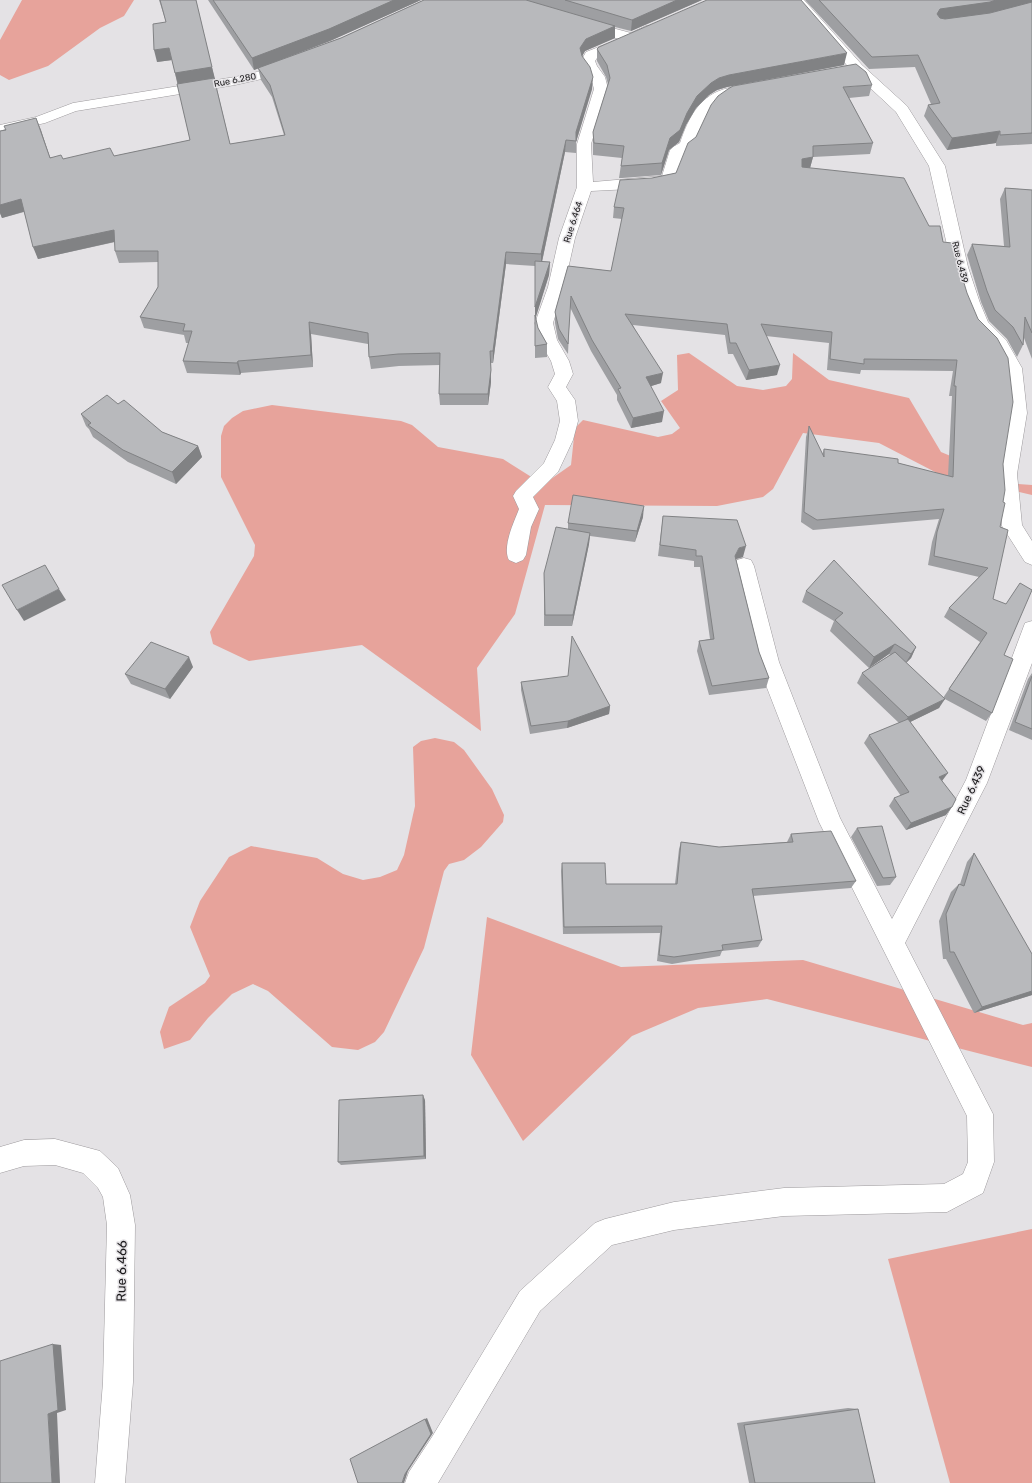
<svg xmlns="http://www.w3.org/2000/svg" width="1032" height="1483" viewBox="0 0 1032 1483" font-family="Rubik,sans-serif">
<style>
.green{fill:#e7a39b}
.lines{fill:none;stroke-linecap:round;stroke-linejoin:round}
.minor-casing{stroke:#9d9a9d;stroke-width:1}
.minor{fill:#fff;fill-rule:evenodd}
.wall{fill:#9e9fa2}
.shaded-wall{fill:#818284}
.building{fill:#b8b9bc;stroke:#818284}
.labels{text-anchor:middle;stroke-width:3;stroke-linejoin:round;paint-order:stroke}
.far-street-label{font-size:9px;fill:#1d1c1e;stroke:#e4e2e5}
.street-label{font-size:11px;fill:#1d1c1e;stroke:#e4e2e5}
.near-street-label{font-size:13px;fill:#1d1c1e;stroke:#e4e2e5}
</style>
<rect width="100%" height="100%" fill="#e4e2e5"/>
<g class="green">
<polygon points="22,0 134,0 124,16 100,28 48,66 9,80 0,75 0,40"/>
<polygon points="689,353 737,386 763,390 786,386 792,379 793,353 829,380 909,398 941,452 1018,484 1032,485 1032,495 937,473 879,443 803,433 773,489 763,497 717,506 545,505 515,614 477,668 481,731 362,645 249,661 213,644 210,632 254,556 255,545 221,477 221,436 224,426 232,418 243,411 272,405 401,421 412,425 438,447 503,459 533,478 541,486 571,465 575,428 583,420 658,437 672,434 680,428 661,401 678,390 677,355"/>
<polygon points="435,738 454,742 464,750 492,789 504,815 503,822 481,847 464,860 449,864 444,871 424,948 384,1032 375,1042 358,1050 332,1047 268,991 253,984 232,994 208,1018 190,1040 164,1049 160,1032 169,1007 205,983 210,976 190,927 200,901 229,857 251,846 317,858 343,874 363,880 380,877 397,870 404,855 415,806 413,747 421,741"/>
<polygon points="487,917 621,967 803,960 1023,1025 1032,1023 1032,1067 767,999 698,1008 632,1036 523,1141 471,1055"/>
<polygon points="1032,1229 1032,1483 950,1483 888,1259"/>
</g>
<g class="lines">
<g class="minor-casing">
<g id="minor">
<polygon points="790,0 804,0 862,65 907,106 945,166 968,267 980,303 988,322 1006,340 1022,368 1027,413 1017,474 1022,525 1032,541 1032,565 1025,562 1002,526 999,474 1009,413 1004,368 993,348 975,329 964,303 952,267 929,166 896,112 852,71"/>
<path d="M586,21L631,33L646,26H656L658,29C653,36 639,41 631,42L630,44L597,58L595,61L597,66L605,77L608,89L591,144L593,182L662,176L670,150L673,147L680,143C689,117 700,94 729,88C737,86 744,84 751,86L753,89L751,92L728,97L716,104L705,119L694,146L692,149L685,153L673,183L650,188L591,191L575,238L564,287L553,323L557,340L569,361L573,374L566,387L575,400L578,421L573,440L558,472L533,497L539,509L531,527L526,555L523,560L516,563L509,560C502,547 514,522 519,509L513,496L516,491L544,463L555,440L560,421L557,401L548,387L555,374L551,361L539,340L535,323L548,287L559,238L577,187V144L594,89L591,78L583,67L581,61L586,52L619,39L581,28L579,25L581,22Z"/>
<polygon points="289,61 294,62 296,65 294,68 266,78 235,85 76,111 45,123 0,133 0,125 36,117 73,103 235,77 257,72"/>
<polygon points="744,558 751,560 754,566 779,662 840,818 892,919 966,780 1025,623 1032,621 1032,663 987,783 905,943 993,1114 994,1162 983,1193 947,1212 784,1216 674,1230 612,1245 540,1311 438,1483 405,1483 409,1472 432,1437 520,1291 595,1223 605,1219 674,1202 784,1188 944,1184 963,1174 968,1162 967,1116 819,822 757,662 734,566 737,560"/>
<polygon points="55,1139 100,1151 118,1168 130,1195 135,1225 133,1382 125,1483 95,1483 103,1382 107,1225 103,1197 98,1188 83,1173 55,1165 24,1166 0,1173 0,1147 24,1140"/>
</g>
</g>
<use href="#minor" class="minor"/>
</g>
<g class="wall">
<polygon points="159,0 196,0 230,144 284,135 272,97 261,80 258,68 341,38 424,0 702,0 631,31 615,27 615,38 585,51 582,56 592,89 576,142 576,153 565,152 542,262 550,262 549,275 535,318 538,328 547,344 547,357 535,358 535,266 506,264 493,363 491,363 491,382 488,405 440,405 439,394 440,365 399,366 371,369 369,357 368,344 311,334 313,367 241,373 240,375 187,373 183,361 189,343 186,343 184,335 144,328 140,317 158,287 158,262 119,263 115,251 115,242 38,259 24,212 2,218 0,213 0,131 36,118 50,157 63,159 114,156 190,140 172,60 157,62 166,22"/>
<polygon points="208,0 421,0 330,41 254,70"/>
<polygon points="805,0 1032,0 1032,2 988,13 1032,2 1032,144 996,146 996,143 947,150 924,116 928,105 931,104 915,67 869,69"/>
<polygon points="597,49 844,65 727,87 717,90 709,95 696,108 686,125 679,142 669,150 661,175 622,178 619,178 622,158 593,155 593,132 608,84 606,77 597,61"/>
<polygon points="872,85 869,96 849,98 873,143 870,154 813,157 810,168 929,226 943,242 1003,464 1000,527 993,599 1004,655 992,713 986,721 943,698 939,708 910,722 942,781 946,815 906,830 889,806 894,798 901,796 864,743 869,735 899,723 857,683 862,673 890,655 889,654 869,668 830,631 834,621 802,602 806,591 916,647 911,658 906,663 943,698 980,642 944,617 949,608 979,577 928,565 932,542 939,519 813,530 801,522 806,437 809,426 822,455 824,449 898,463 948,476 952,396 949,396 953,371 861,370 860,374 827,370 829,343 766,336 777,375 746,380 733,354 728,354 725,335 633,325 661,383 651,386 662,422 631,428 617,400 617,395 591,351 570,307 568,354 558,339 555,323 555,312 568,266 611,271 622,219 613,218 614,207 652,178 676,173 696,137 718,96"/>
<polygon points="1005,188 1032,190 1032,359 1024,338 1023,345 1017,357 1007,339 989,321 981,302 967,255 972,244 1004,246 1000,199"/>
<polygon points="118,404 162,432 198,446 202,457 176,484 128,462 93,437 89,429 86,426 81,414"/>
<polygon points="663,516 743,557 736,559 759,652 769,678 766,688 709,695 697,651 699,641 710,639 700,567 694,567 694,561 658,556"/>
<polygon points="643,517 635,542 590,536 589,544 572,626 544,626 544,573 568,529 568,523"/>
<polygon points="193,667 170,699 131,684 125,674"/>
<polygon points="1032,673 1032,740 1009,730 1028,679"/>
<polygon points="521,682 610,706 609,714 567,728 530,734 521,690"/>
<polygon points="857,828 896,877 890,885 877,886 851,837"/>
<polygon points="791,834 856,881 851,888 753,896 762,940 758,947 722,951 720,956 672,964 657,961 660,933 563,934 561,871 562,863 606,884 675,884 679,849 681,842 719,847 787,842"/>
<polygon points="974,853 1032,995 974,1013 946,959 943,959 939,921 951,892 959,884 960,884 967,862"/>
<polygon points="425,1100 426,1159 341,1165 338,1162"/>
<polygon points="848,1408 858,1409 875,1483 749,1483 737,1423"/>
</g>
<g class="shaded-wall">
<polygon points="394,0 421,0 330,41 254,70 252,58"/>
<polygon points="677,0 702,0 631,31 632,20"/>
<polygon points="996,0 1032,0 1032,2 986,14 937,21 937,14 940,9"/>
<polygon points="615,26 615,38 585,51 580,60 580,48 586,39"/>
<polygon points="169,48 172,60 157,62 154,50"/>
<polygon points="847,53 844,65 727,87 717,90 709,95 696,108 686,125 679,142 669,150 661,175 662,163 670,138 687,113 697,96 711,83 719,78 729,75"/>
<polygon points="212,67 215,79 178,85 175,73"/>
<polygon points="593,77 592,89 576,142 576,132"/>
<polygon points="36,118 41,130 54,170 50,158"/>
<polygon points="1000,131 996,143 947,150 952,138"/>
<polygon points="566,140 565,152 541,266 541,254"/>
<polygon points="813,157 810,168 800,170 802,159"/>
<polygon points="21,199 26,211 2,218 0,213 0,205"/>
<polygon points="114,230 118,241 38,259 33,247"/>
<polygon points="506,252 506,264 493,363 493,351"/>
<polygon points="550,262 549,275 535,320 535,307"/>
<polygon points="309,322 311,334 313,367 311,355"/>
<polygon points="490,351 491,382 488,405 488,394"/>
<polygon points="238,361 241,373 240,375 237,363"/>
<polygon points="780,365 777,375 746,380 749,370"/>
<polygon points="663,373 661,383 645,388 646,377"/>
<polygon points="664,411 662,422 631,428 633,418"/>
<polygon points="198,446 202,457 176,484 172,472"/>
<polygon points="644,506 643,517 635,542 637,531"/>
<polygon points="590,533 589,544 572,626 573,615"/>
<polygon points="746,546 743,557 736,559 735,556 739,548"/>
<polygon points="59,589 66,600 24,621 17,610"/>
<polygon points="895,644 889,654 869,668 874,657"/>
<polygon points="916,647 911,658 905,664 911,654"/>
<polygon points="189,657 193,667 170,699 165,689"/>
<polygon points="945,699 939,708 902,726 908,717"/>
<polygon points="610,706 609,714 567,728 568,721"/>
<polygon points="948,773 942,781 939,777"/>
<polygon points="952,807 946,815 906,830 911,823"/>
<polygon points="1032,991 1032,995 974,1013 982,1007"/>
<polygon points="423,1095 425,1100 426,1159 424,1156"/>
<polygon points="53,1344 61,1345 66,1410 57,1413 60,1483 52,1483 48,1414"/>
<polygon points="427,1418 433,1433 408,1471 404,1483 402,1483 425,1419"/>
</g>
<g class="building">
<polygon points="160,0 196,0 212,67 175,73 169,48 154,50 153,24 166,22"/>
<polygon points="213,0 394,0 329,29 252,58"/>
<polygon points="424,0 526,0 615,26 586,39 580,48 582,56 590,67 593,77 576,132 576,141 566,140 541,254 506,252 493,351 490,351 491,370 488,394 439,394 440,353 398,354 369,357 368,333 309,322 311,355 238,361 237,363 183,361 192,331 183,331 185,324 140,317 158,287 158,251 115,251 114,230 33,247 21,199 0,205 0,131 6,130 4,126 36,118 50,158 61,155 63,159 110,148 114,156 190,140 177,84 214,78 230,144 285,135 270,85 258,68 341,38"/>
<polygon points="565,0 677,0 632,20"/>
<polygon points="707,0 801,0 847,53 729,75 719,78 711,83 697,96 687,113 680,130 670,138 662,163 621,166 624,146 594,143 593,132 610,78 607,65 597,49 599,47"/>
<polygon points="819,0 996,0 990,2 940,9 937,14 940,18 945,19 990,13 1032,2 1032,133 1000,135 1000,131 952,138 928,105 940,103 918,55 872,57"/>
<polygon points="856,64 866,72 872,85 843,87 873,143 813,146 813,157 802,159 802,167 904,178 929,226 940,226 943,242 952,243 967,293 978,319 997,338 1008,358 1013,402 1003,464 1005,490 1003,502 1005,503 1000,527 1008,530 993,599 1006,604 1020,583 1032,590 1004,655 1013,659 992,713 949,689 987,633 949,608 988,568 934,556 937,532 944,509 817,520 804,512 809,426 824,457 824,449 898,459 898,463 953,477 956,386 954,386 957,360 864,359 864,364 830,359 832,332 761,324 780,365 749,370 736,343 730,343 727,324 625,314 663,373 646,377 664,411 633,418 618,389 621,388 592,340 571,296 568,344 559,329 555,312 568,266 611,271 624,208 614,207 620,180 652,178 676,173 688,143 696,137 711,105 718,96 728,89 733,86"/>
<polygon points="1005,188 1032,190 1032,333 1025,317 1023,345 1013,327 995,310 987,291 972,244 1010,247"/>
<polygon points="535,261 550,262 535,307"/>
<polygon points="535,315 538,328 547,344 535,346"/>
<polygon points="107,395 118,404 124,400 162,432 198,446 172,472 123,450 88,425 91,423 81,414"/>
<polygon points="573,495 644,506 637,531 568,523"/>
<polygon points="663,516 737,520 746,546 739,548 735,556 759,652 769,678 712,686 699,641 714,639 702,556 696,556 696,550 660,545"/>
<polygon points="556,527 590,533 573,615 545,615 544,573"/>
<polygon points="834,560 916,647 911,654 895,644 874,657 835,620 843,613 806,591"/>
<polygon points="45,565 59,589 17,610 2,585"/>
<polygon points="572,636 610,706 568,721 531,726 521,682 568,676"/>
<polygon points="151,642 189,657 165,689 125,674"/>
<polygon points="895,652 945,699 908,717 862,673"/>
<polygon points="1032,676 1032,729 1015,722"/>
<polygon points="908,719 948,773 939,777 956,799 952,807 911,823 894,798 909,792 869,735"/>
<polygon points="882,826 896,877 883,878 857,828"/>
<polygon points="831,831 856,881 752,889 762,940 722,945 723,950 674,957 659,955 662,926 564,927 562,863 605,863 606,884 677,884 681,842 719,847 793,842 791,834"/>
<polygon points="974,853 1032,954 1032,991 982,1007 954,952 950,952 946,914 959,884 964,886"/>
<polygon points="423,1095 424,1156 338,1162 339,1100"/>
<polygon points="53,1344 58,1410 48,1414 52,1483 0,1483 0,1361"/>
<polygon points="858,1409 875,1483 755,1483 744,1425"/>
<polygon points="425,1419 431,1434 405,1474 402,1483 358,1483 350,1459"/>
</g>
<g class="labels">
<g class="far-street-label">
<text transform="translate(235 80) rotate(-11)" y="3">Rue 6.280</text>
<text transform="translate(573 222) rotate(-72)" y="3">Rue 6.464</text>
<text transform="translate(960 262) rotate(76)" y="3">Rue 6.439</text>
</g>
<g class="street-label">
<text transform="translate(971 790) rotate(-65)" y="4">Rue 6.439</text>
</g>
<g class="near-street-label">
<text transform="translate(121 1271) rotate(-89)" y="5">Rue 6.466</text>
</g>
</g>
</svg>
